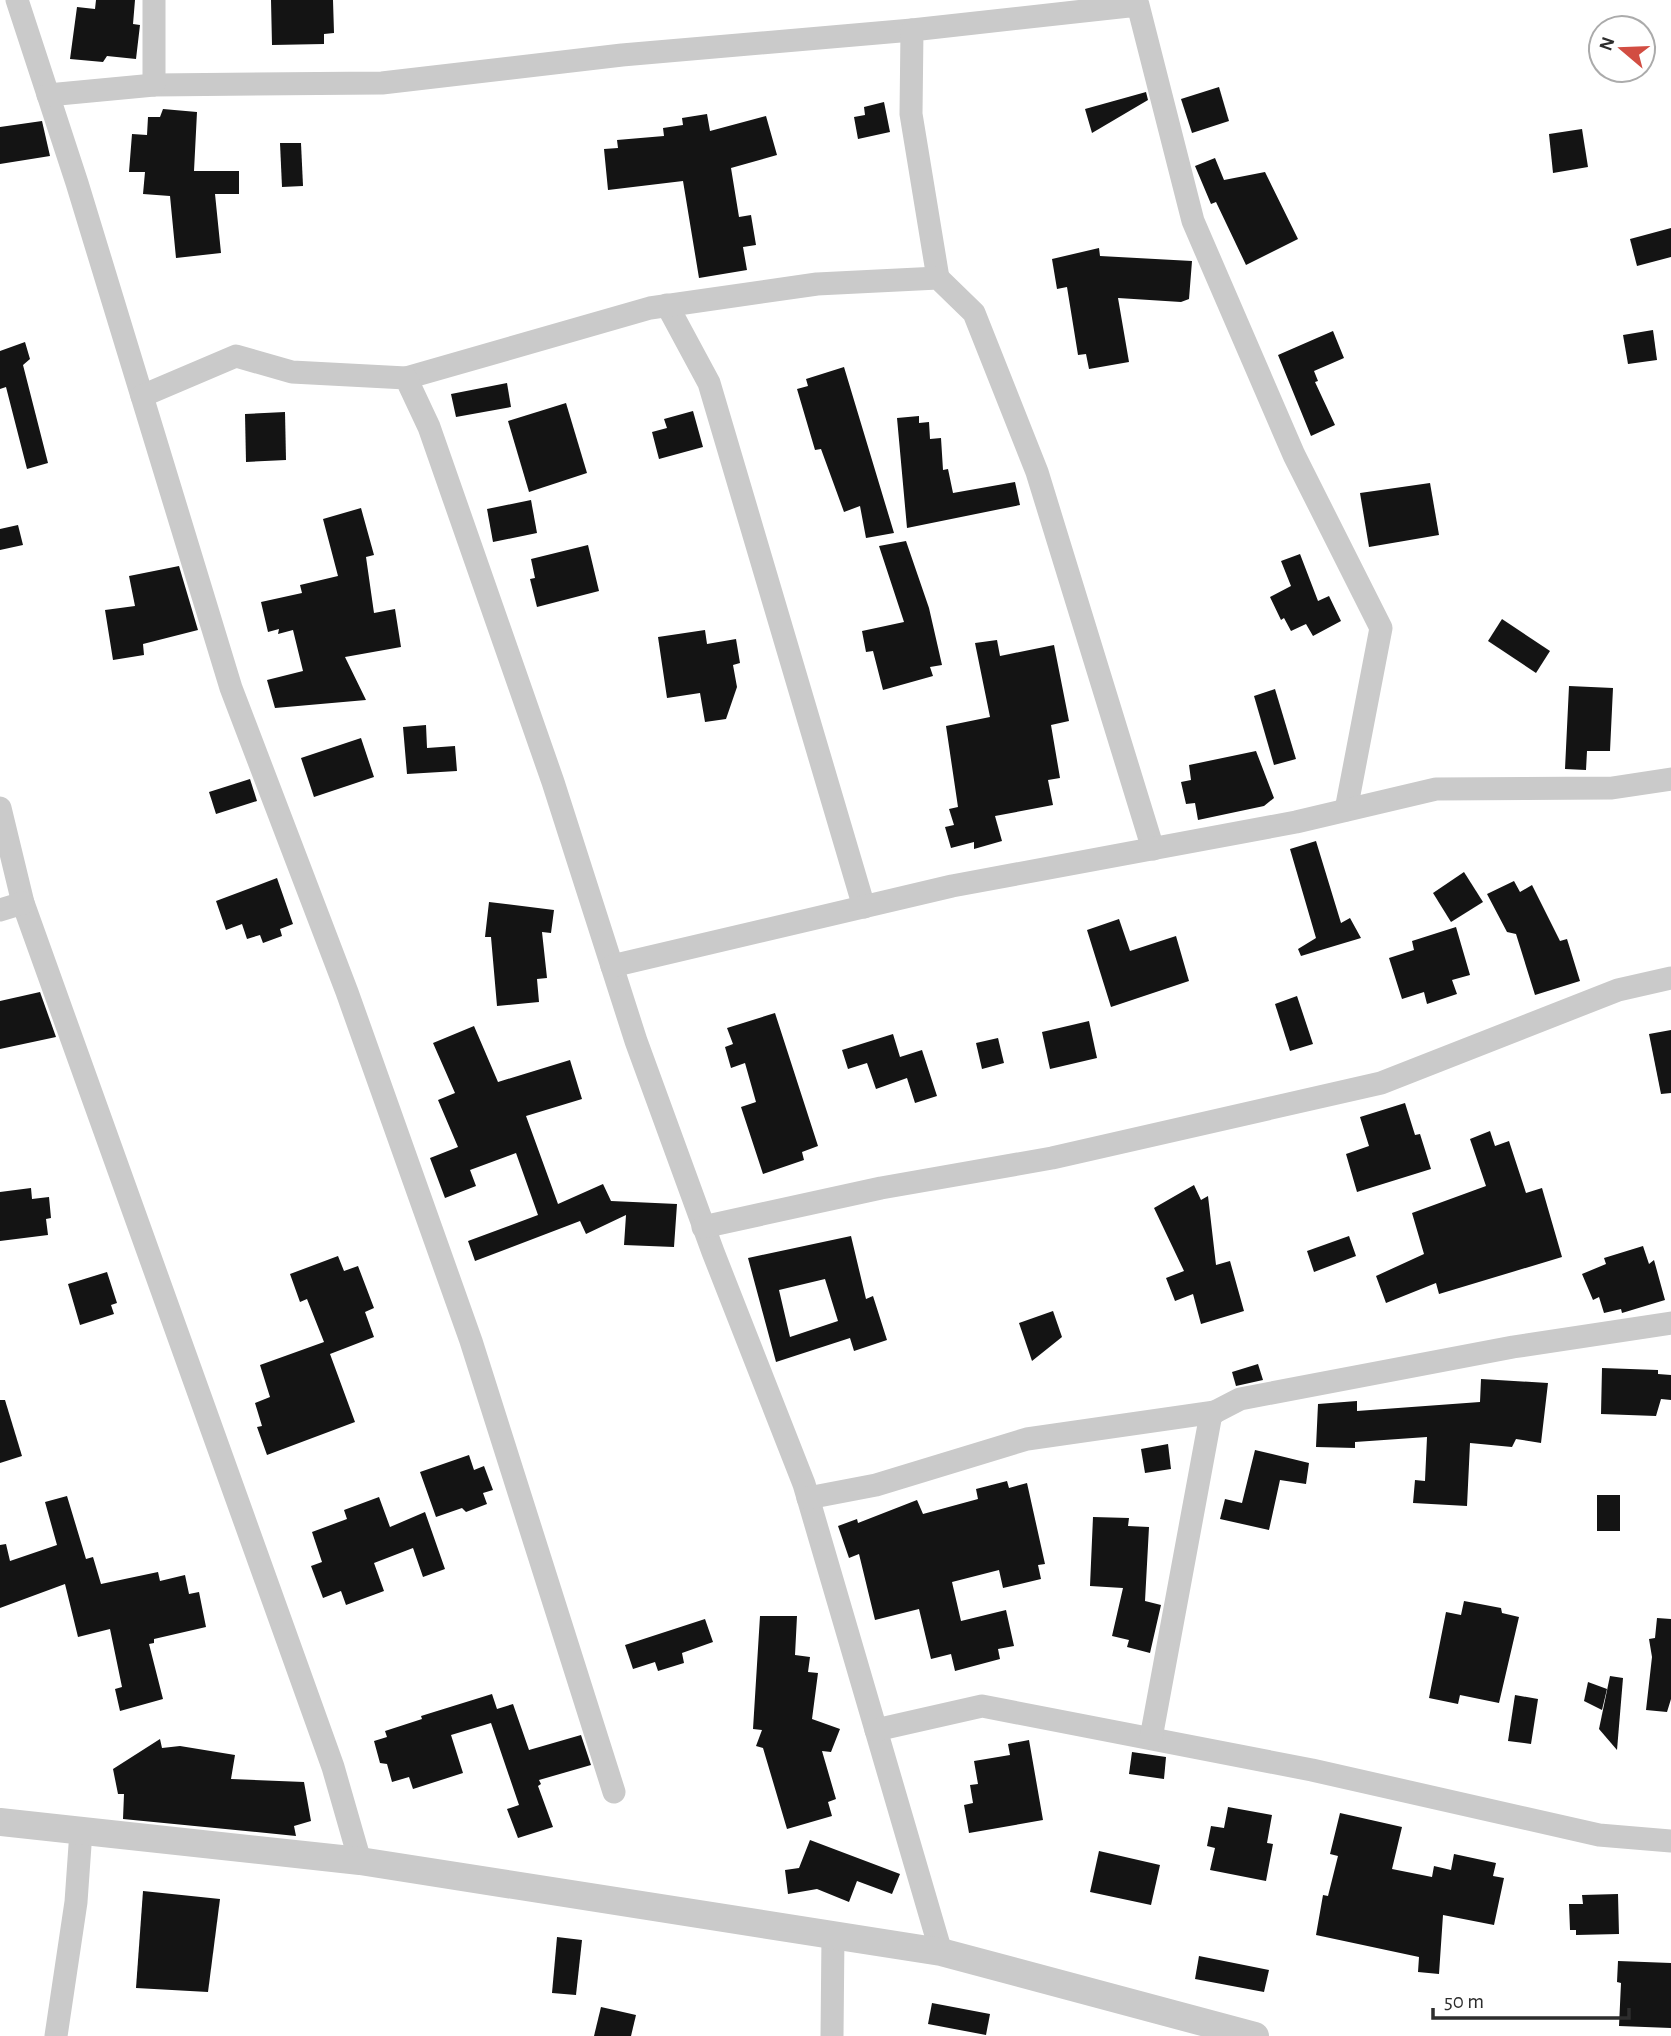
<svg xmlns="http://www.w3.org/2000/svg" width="1671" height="2036" viewBox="0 0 1671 2036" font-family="'Alegreya Sans',sans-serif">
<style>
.building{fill:#141414;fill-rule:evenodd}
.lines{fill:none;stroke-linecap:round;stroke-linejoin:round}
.minor{stroke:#cacaca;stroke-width:23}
.tertiary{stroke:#cacaca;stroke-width:28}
</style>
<rect width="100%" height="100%" fill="#fff"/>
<g class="building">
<polygon points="96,0 135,0 133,24 140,25 136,59 107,56 103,62 70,59 77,7 95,9"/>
<polygon points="271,0 333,0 334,33 324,34 324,44 272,45"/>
<polygon points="1219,87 1229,121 1192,133 1181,99"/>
<polygon points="1146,92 1148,100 1092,133 1085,109"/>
<polygon points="884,102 890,132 858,139 854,117 865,115 864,107"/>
<polygon points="163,109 197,112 194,171 239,171 239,194 215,194 221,253 176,258 170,196 143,194 145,172 129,172 132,134 147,135 148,117 160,117"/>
<polygon points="707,114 710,131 766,116 777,155 731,168 739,217 751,215 756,245 743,247 747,270 699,278 683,181 608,190 604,149 618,148 617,140 664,136 663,128 683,125 682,118"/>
<polygon points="42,121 50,156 0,164 0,127"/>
<polygon points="1582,129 1588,167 1553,173 1549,134"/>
<polygon points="280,143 301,143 303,186 282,187"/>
<polygon points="1215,158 1224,180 1265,172 1298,239 1246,265 1216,202 1211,204 1195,166"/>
<polygon points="1671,228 1671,257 1637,266 1630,239"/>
<polygon points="1099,248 1100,256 1192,261 1189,299 1181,302 1118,298 1129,362 1089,369 1086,354 1078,355 1067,287 1057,289 1052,259"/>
<polygon points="1653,330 1657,360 1628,364 1623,335"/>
<polygon points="1333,331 1344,358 1314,371 1318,381 1315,382 1335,425 1311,436 1278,355"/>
<polygon points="25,342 30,359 23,365 48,463 27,469 6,387 0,389 0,351"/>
<polygon points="844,367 894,533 866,538 860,506 844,512 821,449 815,450 797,389 808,386 806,379"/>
<polygon points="507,383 511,407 456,417 451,394"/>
<polygon points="566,403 587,473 529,492 508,421"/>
<polygon points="693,411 703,447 659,459 652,432 667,428 664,419"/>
<polygon points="285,412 286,460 246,462 245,414"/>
<polygon points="919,416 919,423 929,422 930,439 941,438 943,470 948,469 953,493 1015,482 1020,505 907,528 897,418"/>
<polygon points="1430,483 1439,535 1369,547 1360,493"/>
<polygon points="531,500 537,533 493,542 487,509"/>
<polygon points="361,508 374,555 366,557 374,613 395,609 401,647 345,657 366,700 275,708 267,680 303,671 293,630 278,634 279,629 268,632 261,602 302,593 300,585 338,576 323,519"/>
<polygon points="18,525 23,545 0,550 0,529"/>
<polygon points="906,541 929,608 942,665 930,667 933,676 883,690 873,651 866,652 862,631 904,622 879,546"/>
<polygon points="588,545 599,591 537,607 530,579 535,578 531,559"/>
<polygon points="1300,554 1318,601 1329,596 1341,621 1313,636 1306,624 1291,631 1284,618 1281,620 1270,597 1291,586 1281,561"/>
<polygon points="179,566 198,630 143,644 144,655 113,660 105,610 135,606 129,576"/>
<polygon points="1502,619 1550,651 1536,673 1488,641"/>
<polygon points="705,630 707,644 736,639 740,663 733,665 737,687 726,719 705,722 700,693 667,698 658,637"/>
<polygon points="997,640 1000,656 1054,645 1069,721 1051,725 1060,778 1048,780 1053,805 995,816 1002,841 974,849 974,842 951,848 945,827 954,825 949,809 958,807 946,726 990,717 975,643"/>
<polygon points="1569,686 1613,688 1610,751 1587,751 1586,770 1565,769"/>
<polygon points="1275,689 1296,759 1274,765 1254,696"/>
<polygon points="426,725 427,748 455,746 457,771 407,774 403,727"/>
<polygon points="361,738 374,777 314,797 301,758"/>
<polygon points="1256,751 1274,798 1264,806 1198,820 1195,803 1186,804 1181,782 1191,780 1189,765"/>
<polygon points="250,779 257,801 216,814 209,792"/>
<polygon points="1316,841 1341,923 1350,918 1361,938 1301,956 1298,949 1316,938 1290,849"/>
<polygon points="1464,872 1483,902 1451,922 1433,893"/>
<polygon points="277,878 293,924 280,929 282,936 263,943 260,935 247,939 242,924 226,930 216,901"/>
<polygon points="1514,881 1520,892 1532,885 1560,941 1567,939 1580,981 1535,995 1516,934 1507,932 1487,894"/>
<polygon points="489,902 554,910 551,933 542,932 547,978 537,979 539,1002 497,1006 491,937 485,937"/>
<polygon points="1119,919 1130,951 1176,936 1189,981 1111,1007 1087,930"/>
<polygon points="1456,927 1470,975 1452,980 1457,994 1427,1004 1424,992 1402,999 1389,958 1414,950 1412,941"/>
<polygon points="40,992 56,1037 0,1049 0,1001"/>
<polygon points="1297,996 1313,1044 1290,1051 1275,1004"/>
<polygon points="775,1013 818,1146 802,1152 804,1160 763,1174 741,1107 756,1102 745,1063 731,1068 725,1047 733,1044 727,1028"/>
<polygon points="1089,1021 1097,1058 1050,1069 1042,1032"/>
<polygon points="474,1026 498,1082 570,1060 582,1099 526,1116 558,1204 603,1184 611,1201 677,1204 674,1247 624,1245 626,1215 586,1234 580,1221 475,1261 468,1241 538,1215 516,1153 470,1170 476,1186 445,1198 430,1158 458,1147 438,1100 455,1093 433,1043"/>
<polygon points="1671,1030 1671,1093 1661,1094 1649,1034"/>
<polygon points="893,1034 900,1057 922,1050 937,1096 915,1103 907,1078 876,1089 867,1063 848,1069 842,1050"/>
<polygon points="998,1038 1004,1063 982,1069 976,1043"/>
<polygon points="1405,1103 1415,1135 1420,1134 1431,1169 1357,1192 1346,1154 1369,1146 1360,1117"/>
<polygon points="1490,1131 1495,1146 1509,1141 1526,1193 1542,1188 1562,1257 1439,1294 1436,1283 1386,1303 1376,1276 1424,1254 1412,1213 1486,1186 1470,1139"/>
<polygon points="1194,1185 1201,1200 1208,1196 1216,1265 1230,1261 1244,1311 1201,1324 1193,1294 1175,1301 1166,1278 1184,1271 1154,1208"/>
<polygon points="31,1188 32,1199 49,1197 51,1218 46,1219 48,1235 0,1241 0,1192"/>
<path d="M851,1236L866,1299L873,1296L887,1340L854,1351L850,1338L776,1362L748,1258ZM825,1279L838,1321L790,1337L779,1290Z"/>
<polygon points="1349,1236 1356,1256 1314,1272 1307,1251"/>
<polygon points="1643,1246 1649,1264 1654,1260 1665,1300 1622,1313 1621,1309 1604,1313 1599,1297 1593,1300 1582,1274 1606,1264 1604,1258"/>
<polygon points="338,1256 344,1271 358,1266 374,1308 365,1312 374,1337 330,1354 355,1422 267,1455 257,1427 262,1426 255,1403 270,1397 260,1365 324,1342 307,1299 300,1302 290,1274"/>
<polygon points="107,1272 117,1303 111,1305 114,1314 80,1325 68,1284"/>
<polygon points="1053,1311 1062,1337 1032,1361 1019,1323"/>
<polygon points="1258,1364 1263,1380 1236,1386 1232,1372"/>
<polygon points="1602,1368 1658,1370 1658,1374 1671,1375 1671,1400 1661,1399 1656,1416 1601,1414"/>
<polygon points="1481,1379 1548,1383 1541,1443 1516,1439 1512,1447 1470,1443 1467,1506 1413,1503 1415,1480 1425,1481 1427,1437 1355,1442 1355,1448 1316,1447 1318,1404 1357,1401 1357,1411 1480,1402"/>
<polygon points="0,1400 5,1400 22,1456 0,1463"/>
<polygon points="1168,1444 1171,1469 1145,1473 1141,1449"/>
<polygon points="1255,1450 1309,1463 1306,1484 1280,1480 1269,1530 1220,1519 1225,1499 1242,1503"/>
<polygon points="469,1455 474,1470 484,1466 493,1490 483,1493 487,1504 466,1512 462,1508 436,1517 420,1472"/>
<polygon points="1007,1481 1009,1488 1027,1483 1045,1564 1038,1565 1041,1579 1003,1588 999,1570 952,1582 961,1621 1006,1610 1014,1646 998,1649 1000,1659 955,1671 951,1654 931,1659 919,1609 875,1620 859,1554 849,1558 838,1526 857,1519 858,1523 917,1500 923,1514 978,1499 976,1489"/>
<rect x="1597" y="1495" width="23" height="36"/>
<polygon points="67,1496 86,1559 93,1557 101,1584 158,1572 160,1581 185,1575 189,1594 199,1592 206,1627 154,1639 154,1643 149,1644 163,1699 120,1711 115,1689 122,1687 110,1629 78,1637 65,1584 0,1608 0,1545 6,1544 10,1561 57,1545 45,1502"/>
<polygon points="379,1497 390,1527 425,1512 445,1569 423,1577 413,1548 374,1563 384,1591 346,1605 341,1591 323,1598 311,1566 322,1562 312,1532 347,1519 344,1510"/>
<polygon points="1093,1517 1129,1518 1128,1526 1149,1527 1145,1601 1161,1605 1150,1653 1127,1647 1129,1640 1112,1636 1123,1588 1090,1586"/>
<polygon points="1464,1601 1501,1608 1502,1613 1519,1617 1499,1703 1460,1695 1458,1704 1429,1698 1446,1612 1461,1615"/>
<polygon points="760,1616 797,1616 795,1655 810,1657 808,1672 818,1673 812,1719 840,1729 831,1752 822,1751 836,1799 828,1802 832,1816 787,1829 763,1748 756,1746 762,1730 753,1729"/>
<polygon points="1657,1618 1671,1619 1671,1699 1667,1712 1646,1710 1652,1657 1649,1639 1655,1638"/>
<polygon points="705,1619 713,1642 682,1653 684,1663 658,1671 655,1662 633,1669 625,1645"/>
<polygon points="1610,1676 1623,1678 1617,1750 1599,1729"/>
<polygon points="1588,1682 1607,1689 1602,1710 1584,1701"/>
<polygon points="492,1694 497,1709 513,1704 529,1750 581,1735 591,1765 539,1780 541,1784 538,1786 553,1827 518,1838 507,1809 519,1805 491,1723 451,1735 463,1773 413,1789 409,1777 392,1782 387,1764 380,1763 374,1741 387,1737 385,1731 422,1719 421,1716"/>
<polygon points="1515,1695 1538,1699 1531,1744 1508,1741"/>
<polygon points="160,1739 162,1748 180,1746 235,1755 231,1779 304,1782 311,1821 294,1826 296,1836 123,1819 124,1794 118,1794 113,1769"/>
<polygon points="1029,1740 1043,1820 969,1833 964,1805 973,1803 970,1785 978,1784 974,1761 1010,1755 1008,1744"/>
<polygon points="1132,1752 1166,1757 1164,1779 1129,1774"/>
<polygon points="1228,1807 1272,1815 1267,1843 1273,1844 1266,1881 1210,1870 1215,1848 1207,1846 1211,1826 1224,1828"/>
<polygon points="1340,1813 1402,1827 1392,1869 1432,1877 1434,1866 1451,1870 1454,1854 1496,1863 1493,1876 1504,1878 1494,1925 1443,1915 1439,1974 1418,1972 1419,1957 1316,1935 1323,1895 1328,1896 1338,1856 1330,1854"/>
<polygon points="810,1840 900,1874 892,1894 857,1881 849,1902 817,1889 788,1894 785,1870 799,1868"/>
<polygon points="1099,1851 1160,1865 1151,1905 1090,1892"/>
<polygon points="143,1891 220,1899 208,1992 136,1988"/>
<polygon points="1618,1894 1619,1934 1576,1935 1576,1930 1570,1930 1569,1904 1583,1904 1582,1895"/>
<polygon points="557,1937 582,1940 576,1995 552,1993"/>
<polygon points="1199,1956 1269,1970 1264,1992 1195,1979"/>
<polygon points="1618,1961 1671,1963 1671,2028 1619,2026 1621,1983 1617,1982"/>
<polygon points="932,2003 990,2014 986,2035 928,2024"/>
<polygon points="601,2007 636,2015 631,2036 594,2036"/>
</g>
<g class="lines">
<g class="minor">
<polyline points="17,0 77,183 231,688 347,992 471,1341 614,1792"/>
<polyline points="154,85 382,83 622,55 912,30"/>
<polyline points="48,95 154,85 154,0"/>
<polyline points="938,278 911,114 912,30 1138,5 1193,221 1294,455 1381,628 1346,810"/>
<polyline points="667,305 709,383 864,907"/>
<polyline points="406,378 650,308 817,284 938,278 974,313 1037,472 1153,849"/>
<polyline points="142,396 236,356 292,372 406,378 429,427 553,782 636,1041 713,1252 804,1484 941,1952"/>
<polyline points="0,808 23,903 333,1767 360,1861"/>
<polyline points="0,910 23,903"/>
<polyline points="612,966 952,886 1296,822 1436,789 1612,788 1671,779"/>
<polyline points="703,1227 881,1188 1052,1158 1381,1083 1618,990 1671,978"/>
<polyline points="808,1498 876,1485 1027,1439 1215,1412"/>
<polyline points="876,1730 982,1706 1312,1770 1599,1835 1671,1841"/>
<polyline points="1151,1738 1211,1414 1240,1399 1513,1347 1671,1323"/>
<polyline points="56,2036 76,1902 81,1831"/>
<polyline points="832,2036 833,1935"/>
</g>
<polyline class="tertiary" points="0,1822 360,1861 941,1952 1255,2036"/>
</g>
<g transform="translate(1622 49) rotate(289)"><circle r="33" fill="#ffffff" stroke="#ababab" stroke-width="2"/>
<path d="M0-5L12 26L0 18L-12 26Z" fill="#d24d42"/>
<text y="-10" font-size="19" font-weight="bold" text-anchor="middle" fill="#2d2d2d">N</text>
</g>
<path d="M1433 2008v10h196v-10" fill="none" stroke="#2d2d2d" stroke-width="3.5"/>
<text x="1444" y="2008" font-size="21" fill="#2d2d2d" stroke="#ffffff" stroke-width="5" paint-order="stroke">50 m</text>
</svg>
